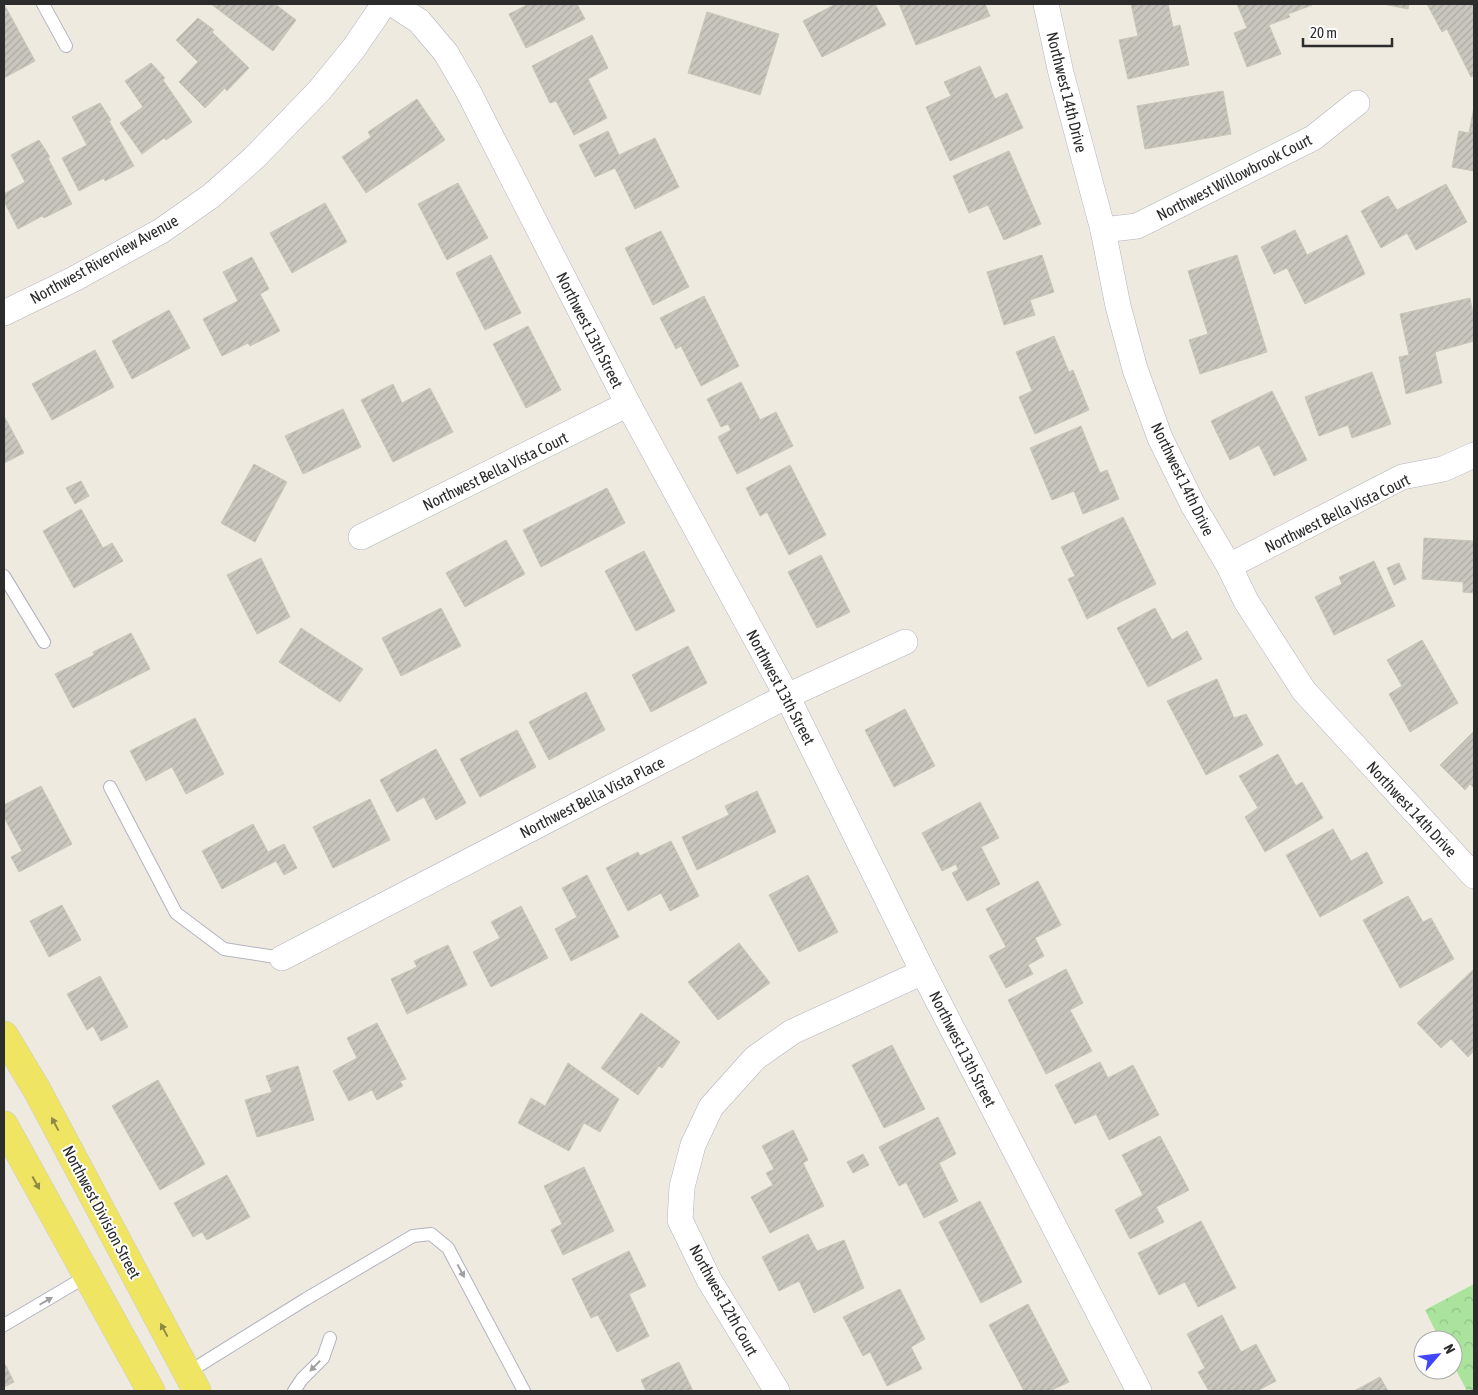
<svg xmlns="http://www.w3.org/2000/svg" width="1478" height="1395" viewBox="0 0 1478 1395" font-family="'Asap Condensed',sans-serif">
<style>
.forest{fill:url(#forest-crowns)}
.building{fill:url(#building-hatch);stroke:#c9c6b8}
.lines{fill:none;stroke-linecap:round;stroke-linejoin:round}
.lane-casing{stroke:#b2b3c0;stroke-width:14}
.street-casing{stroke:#b2b3c0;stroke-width:26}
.primary-casing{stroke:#ccc;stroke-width:29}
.lane{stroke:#fff;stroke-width:12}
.street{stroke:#fff;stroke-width:25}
.primary{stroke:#f0e562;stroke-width:28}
.oneway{fill:#8e8847}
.oneway2{fill:#a0a0a0}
.labels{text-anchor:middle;stroke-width:4;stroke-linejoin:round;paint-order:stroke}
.street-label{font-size:16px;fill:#2c2c2c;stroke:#fff}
</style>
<defs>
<pattern id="forest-crowns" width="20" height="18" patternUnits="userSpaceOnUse" patternTransform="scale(1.25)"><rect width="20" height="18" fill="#a9e39c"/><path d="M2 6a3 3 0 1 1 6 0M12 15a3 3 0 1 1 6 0" fill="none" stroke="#92c387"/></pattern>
<pattern id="building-hatch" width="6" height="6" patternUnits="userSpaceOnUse" patternTransform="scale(1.25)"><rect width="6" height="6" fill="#c9c6be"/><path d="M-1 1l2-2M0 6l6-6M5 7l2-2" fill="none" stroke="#adaaa3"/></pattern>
</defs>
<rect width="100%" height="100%" fill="#eeeadf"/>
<polygon class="forest" points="1474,1284 1474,1391 1467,1391 1453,1364 1453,1340 1440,1340 1425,1310"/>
<g class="building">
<polygon points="4,4 35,61 4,78"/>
<polygon points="211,4 275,4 296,20 273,51"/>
<polygon points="529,4 577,4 585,19 526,48 509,14"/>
<polygon points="836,4 875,4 886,25 822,57 803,21"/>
<polygon points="899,4 985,4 990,16 916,45"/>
<polygon points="1131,4 1168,4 1173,27 1180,25 1189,65 1128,79 1119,40 1138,36"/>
<polygon points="1237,4 1312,4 1312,5 1288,14 1290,17 1269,25 1281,54 1247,67 1234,33 1247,28"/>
<polygon points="1383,4 1409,4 1408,9"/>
<polygon points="1427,4 1474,4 1474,75 1471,77 1447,29 1442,32"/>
<polygon points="707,12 779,34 760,95 688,73"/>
<polygon points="198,18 214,30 212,32 249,68 227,91 225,88 205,108 179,82 198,62 176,40"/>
<polygon points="592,35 608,68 588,79 607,118 574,135 556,101 550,103 532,66"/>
<polygon points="151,63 165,78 163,80 192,122 166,140 164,138 142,154 120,123 143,107 125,81"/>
<polygon points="980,66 995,99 1007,93 1023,128 950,161 926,107 951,96 944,82"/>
<polygon points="1223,91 1231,134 1145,149 1137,106"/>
<polygon points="417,99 445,140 366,193 342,157 371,137 368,132"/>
<polygon points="100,103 111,120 109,121 134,166 105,181 104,178 79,191 62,158 87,145 72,117"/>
<polygon points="1474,107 1474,171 1452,167 1459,131 1469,133"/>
<polygon points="608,131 619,155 655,138 679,187 635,209 615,168 595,177 579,145"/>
<polygon points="39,140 50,157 48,158 72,204 44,218 42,216 18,229 4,201 4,194 25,182 11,155"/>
<polygon points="1009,151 1041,224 1004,240 988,205 969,213 953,176"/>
<polygon points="458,183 488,238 447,260 418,204"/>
<polygon points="1446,184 1467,222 1416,250 1407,233 1381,248 1361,211 1388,196 1397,210"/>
<polygon points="325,203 347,242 292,273 270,233"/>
<polygon points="1295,230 1307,255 1347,235 1365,274 1305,304 1287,268 1274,274 1261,247"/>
<polygon points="661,231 689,287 653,305 625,248"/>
<polygon points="491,255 521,313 485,330 456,273"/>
<polygon points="1042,255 1054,292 1030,300 1035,315 1004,325 987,272"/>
<polygon points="1237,255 1267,352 1200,374 1189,340 1208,334 1188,271"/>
<polygon points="252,257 269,289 260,294 280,331 250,346 248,343 222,356 203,319 238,301 223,272"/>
<polygon points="704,296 739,366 701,386 681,346 676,349 660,318"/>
<polygon points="1470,298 1474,319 1474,341 1435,352 1442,383 1406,394 1399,357 1409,355 1400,314"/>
<polygon points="169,310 190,348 132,379 112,341"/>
<polygon points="528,326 561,390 526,408 493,344"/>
<polygon points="1054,336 1069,372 1073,370 1089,410 1035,434 1019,397 1032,391 1016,352"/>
<polygon points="95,350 114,387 52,420 32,384"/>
<polygon points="1372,372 1391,424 1352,438 1348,425 1319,436 1305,397"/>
<polygon points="741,382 760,420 776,412 793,446 737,474 718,437 731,430 728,424 721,427 707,399"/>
<polygon points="393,384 402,403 430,388 453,432 393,462 361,400"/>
<polygon points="1272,391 1307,460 1274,476 1259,445 1230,460 1211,421"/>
<polygon points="343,409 361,447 303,474 285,436"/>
<polygon points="4,416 24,453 4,463"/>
<polygon points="1081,426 1100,473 1107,470 1119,499 1083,514 1074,491 1052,500 1030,448"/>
<polygon points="254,464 287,482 255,542 221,523"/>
<polygon points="790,465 826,535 789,555 767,512 760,516 746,488"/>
<polygon points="81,481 89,496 75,504 66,488"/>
<polygon points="607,488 625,523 541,567 523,530"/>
<polygon points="81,509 103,548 112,543 123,561 74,588 43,531"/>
<polygon points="1123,517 1156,584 1087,619 1068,579 1075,576 1061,547"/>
<polygon points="1424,538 1474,541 1474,593 1463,592 1463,582 1422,579"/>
<polygon points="506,540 525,574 465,607 446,573"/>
<polygon points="644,551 675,611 636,631 605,571"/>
<polygon points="821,555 850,612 817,628 788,572"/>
<polygon points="261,558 290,617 257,634 227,575"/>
<polygon points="1374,561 1395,606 1334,635 1315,597 1342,584 1339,577"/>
<polygon points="1399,563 1406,579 1394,585 1387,568"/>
<polygon points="441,608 461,646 401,676 382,638"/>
<polygon points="1155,608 1172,640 1187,631 1202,659 1148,687 1117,628"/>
<polygon points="301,628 363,669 340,702 279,662"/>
<polygon points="131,633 150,669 73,708 55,674 94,655 93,652"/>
<polygon points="1422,640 1458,703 1410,732 1389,694 1402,686 1387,660"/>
<polygon points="688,646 707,683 651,712 632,675"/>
<polygon points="1217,679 1234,718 1246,714 1263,745 1206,775 1167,701"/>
<polygon points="586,692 605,730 549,760 529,722"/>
<polygon points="905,709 935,766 894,787 865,730"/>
<polygon points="195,718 224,774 186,794 172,767 146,781 130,751"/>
<polygon points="517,730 536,767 480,797 460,759"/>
<polygon points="1474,731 1474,788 1470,784 1465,790 1440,765"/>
<polygon points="436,749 466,803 436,820 424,797 397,812 380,780"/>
<polygon points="1278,754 1296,786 1302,782 1323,818 1265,852 1245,817 1258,808 1239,776"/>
<polygon points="41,786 72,844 19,872 11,857 22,851 4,817 4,805"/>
<polygon points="757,791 776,832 697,870 682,837 729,815 725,806"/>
<polygon points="370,799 390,840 333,868 313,827"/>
<polygon points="980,802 999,838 981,847 1000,884 967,901 952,873 958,870 956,864 942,871 922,833"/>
<polygon points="253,824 268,852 284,844 297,868 284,875 276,861 222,889 202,851"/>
<polygon points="1333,829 1351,861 1367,852 1383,883 1320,917 1286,855"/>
<polygon points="671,841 699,896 670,911 661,893 628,911 606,868 638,852 640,856"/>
<polygon points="587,875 619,937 571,961 555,929 577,917 562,888"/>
<polygon points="808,875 838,932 799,952 769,895"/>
<polygon points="1038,881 1061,925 1035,938 1044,956 1028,965 1033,974 1006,988 989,956 1006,947 986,909"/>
<polygon points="1408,896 1423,922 1431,918 1454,959 1400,988 1363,920"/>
<polygon points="62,905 81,940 49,957 30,921"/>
<polygon points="521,906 548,958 491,987 473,952 500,938 491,922"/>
<polygon points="739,943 770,983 718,1020 688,982"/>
<polygon points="448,945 467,985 407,1014 391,979 417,967 414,961"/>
<polygon points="1066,969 1083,1003 1070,1010 1092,1051 1046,1074 1008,1000"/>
<polygon points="1473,970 1474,1051 1468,1057 1451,1039 1441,1048 1417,1023"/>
<polygon points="100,976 128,1027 101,1041 93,1026 87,1030 67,994"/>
<polygon points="641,1013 680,1042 662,1068 659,1066 638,1095 601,1068"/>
<polygon points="377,1023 406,1079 400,1081 403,1086 377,1100 372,1090 349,1101 333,1071 357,1058 347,1038"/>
<polygon points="892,1045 925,1109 884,1128 852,1065"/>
<polygon points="1100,1062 1108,1078 1133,1065 1159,1115 1109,1140 1096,1114 1075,1124 1055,1085"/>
<polygon points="568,1063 619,1099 600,1132 584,1123 569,1151 518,1123 531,1098 545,1106"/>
<polygon points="298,1066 314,1120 257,1137 245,1100 272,1092 266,1076"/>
<polygon points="158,1080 205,1164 160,1190 112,1106"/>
<polygon points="938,1117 956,1154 939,1163 958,1201 924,1218 906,1182 899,1186 879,1147"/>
<polygon points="793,1130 808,1160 803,1163 824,1206 770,1233 751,1197 773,1185 766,1173 774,1169 762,1146"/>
<polygon points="1160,1136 1189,1190 1156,1207 1164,1222 1130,1239 1115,1210 1143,1195 1122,1155"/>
<polygon points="863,1154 869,1165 853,1173 847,1162"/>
<polygon points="584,1167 614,1231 563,1255 551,1230 562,1224 544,1186"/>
<polygon points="227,1175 250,1217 207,1240 202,1232 193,1237 174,1203"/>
<polygon points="980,1201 1022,1282 981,1303 939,1222"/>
<polygon points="1201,1221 1236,1288 1198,1307 1185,1282 1159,1295 1138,1253"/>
<polygon points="808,1234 817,1251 844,1240 864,1288 814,1313 799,1281 779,1291 762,1257"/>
<polygon points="629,1251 646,1286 629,1294 649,1336 617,1352 598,1315 591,1318 572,1279"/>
<polygon points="900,1289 925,1339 911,1347 922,1369 887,1386 870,1352 863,1356 843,1317"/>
<polygon points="1028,1304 1069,1382 1050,1391 1024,1391 989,1325"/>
<polygon points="1222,1315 1241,1352 1256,1344 1276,1381 1257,1391 1209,1391 1198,1372 1205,1368 1187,1334"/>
<polygon points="4,1362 14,1382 4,1387"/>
<polygon points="679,1362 693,1391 646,1391 641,1380"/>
<polygon points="1380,1377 1388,1391 1354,1391"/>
</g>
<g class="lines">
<g class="lane-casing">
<g id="lane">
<polyline points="43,4 66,46"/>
<polyline points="4,576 44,642"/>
<polyline points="110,787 176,913 224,949 282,958"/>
<polyline points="4,1325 87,1276"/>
<polyline points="187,1373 306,1299 413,1236 431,1234 448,1248 524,1391"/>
<polyline points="294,1391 302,1379 323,1358 330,1338"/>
</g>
</g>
<g class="street-casing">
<g id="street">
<polyline points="393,4 419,21 446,53 468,91 628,404 787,696 923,972 1139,1391"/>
<polyline points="1046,4 1061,73 1103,230 1118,306 1135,369 1160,438 1193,505 1229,566 1246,601 1304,691 1474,876"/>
<polyline points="1103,230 1137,226 1313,138 1357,103"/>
<polyline points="4,313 74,279 161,231 211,196 254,158 319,91 354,48 384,4"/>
<polyline points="361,537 628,404"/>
<polyline points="1229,566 1402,477 1443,469 1474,455"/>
<polyline points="282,958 787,696 905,642"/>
<polyline points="777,1391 709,1280 680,1220 682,1187 693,1145 711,1107 755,1058 792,1032 923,972"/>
</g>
</g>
<g class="primary-casing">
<g id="primary">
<polyline points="4,1035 37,1090 197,1391"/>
<polyline points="4,1125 151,1391"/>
</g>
</g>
<use href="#lane" class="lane"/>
<use href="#street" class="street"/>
<use href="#primary" class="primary"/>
</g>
<defs><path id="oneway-solid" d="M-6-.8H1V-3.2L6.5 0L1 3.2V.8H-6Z" transform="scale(1.25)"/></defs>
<g class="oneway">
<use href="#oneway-solid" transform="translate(55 1124) rotate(-118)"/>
<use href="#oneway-solid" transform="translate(36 1183) rotate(61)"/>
<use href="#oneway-solid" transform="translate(164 1330) rotate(-118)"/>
</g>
<g class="oneway2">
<use href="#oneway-solid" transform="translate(461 1271) rotate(62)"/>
<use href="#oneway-solid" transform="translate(46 1301) rotate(-30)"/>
<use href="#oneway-solid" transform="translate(315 1366) rotate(134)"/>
</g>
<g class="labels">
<g class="street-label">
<text transform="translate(1067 92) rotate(76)" y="6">Northwest 14th Drive</text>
<text transform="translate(1234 177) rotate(-27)" y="6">Northwest Willowbrook Court</text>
<text transform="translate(104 259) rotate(-29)" y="6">Northwest Riverview Avenue</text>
<text transform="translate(590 330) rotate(63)" y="6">Northwest 13th Street</text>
<text transform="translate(495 471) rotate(-26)" y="6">Northwest Bella Vista Court</text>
<text transform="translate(1183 479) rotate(64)" y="6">Northwest 14th Drive</text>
<text transform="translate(1337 513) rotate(-26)" y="6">Northwest Bella Vista Court</text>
<text transform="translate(781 687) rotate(62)" y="6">Northwest 13th Street</text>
<text transform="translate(592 797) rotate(-27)" y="6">Northwest Bella Vista Place</text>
<text transform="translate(1412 809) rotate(47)" y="6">Northwest 14th Drive</text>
<text transform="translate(963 1049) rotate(63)" y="6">Northwest 13th Street</text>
<text transform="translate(102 1212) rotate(62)" y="6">Northwest Division Street</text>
<text transform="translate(724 1300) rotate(61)" y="6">Northwest 12th Court</text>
</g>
</g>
<rect width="1478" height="1395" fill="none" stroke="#2c2c2c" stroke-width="10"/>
<g transform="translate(1438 1355) rotate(62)"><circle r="24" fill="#ffffff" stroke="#ababab"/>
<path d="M0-4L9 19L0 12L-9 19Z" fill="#4146f9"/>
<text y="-8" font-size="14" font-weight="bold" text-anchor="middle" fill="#2c2c2c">N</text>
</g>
<path d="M1303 38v8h89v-8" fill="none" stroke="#2c2c2c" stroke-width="2.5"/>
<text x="1310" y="38" font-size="15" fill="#2c2c2c" stroke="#ffffff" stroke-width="4" paint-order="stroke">20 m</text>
</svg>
